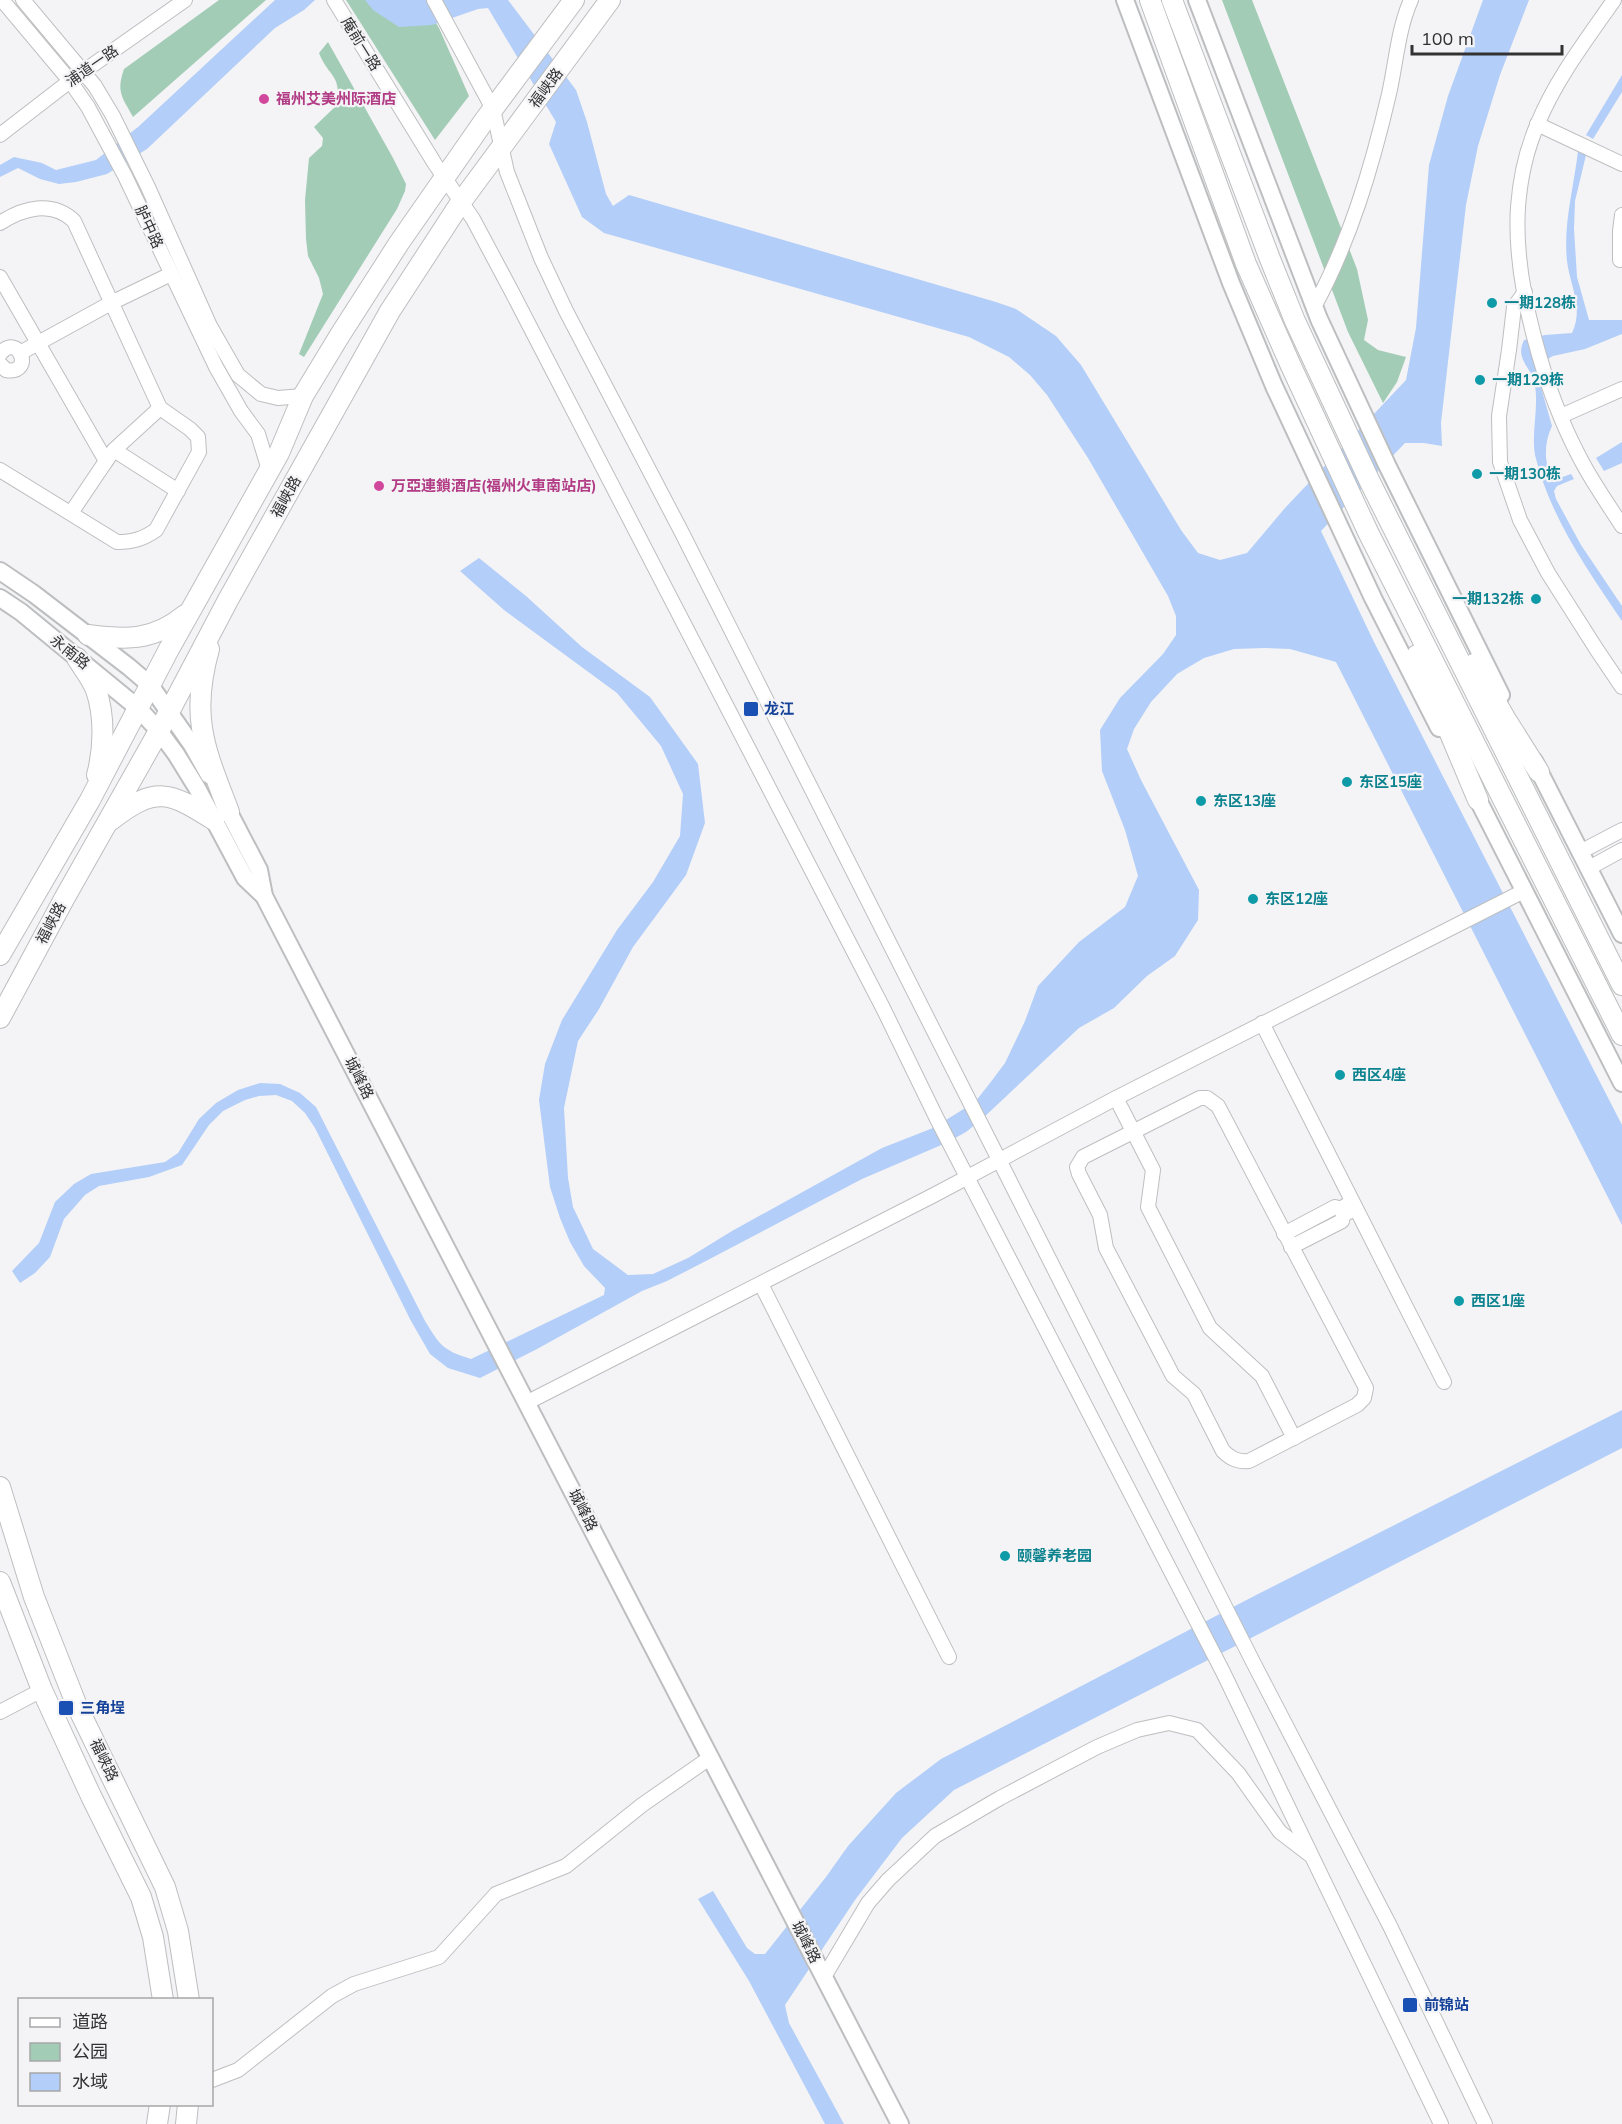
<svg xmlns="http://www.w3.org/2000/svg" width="1622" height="2124" viewBox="0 0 1622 2124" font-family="Mulish,'Noto Sans SC',sans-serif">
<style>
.green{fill:#a2ccb6}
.water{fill:#b3cef8}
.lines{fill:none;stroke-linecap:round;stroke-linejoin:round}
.minor-casing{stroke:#bdbebf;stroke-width:16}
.major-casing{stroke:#bdbebf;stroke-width:20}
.highway-casing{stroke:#bdbebf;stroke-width:22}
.minor{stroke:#fff;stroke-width:14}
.major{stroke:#fff;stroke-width:16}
.highway{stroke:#fff;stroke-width:20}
.hotel-dot{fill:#d1479c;stroke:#f4f4f6;stroke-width:2}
.culture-dot{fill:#0f9aa8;stroke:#f4f4f6;stroke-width:2}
.transit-dot{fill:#1a4fb4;stroke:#f4f4f6;stroke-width:2}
.labels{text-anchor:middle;stroke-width:4.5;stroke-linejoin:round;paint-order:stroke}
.street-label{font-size:15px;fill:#323233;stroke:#f4f4f6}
.hotel-label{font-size:15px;font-weight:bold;fill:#b23c85;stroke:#f4f4f6;text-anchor:start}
.culture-label{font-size:15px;font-weight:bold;fill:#0d838f;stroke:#f4f4f6;text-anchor:start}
.transit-label{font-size:15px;font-weight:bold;fill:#164399;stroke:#f4f4f6;text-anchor:start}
</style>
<rect width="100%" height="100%" fill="#f4f4f6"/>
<g class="green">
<path d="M219,0H266L133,117C122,97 116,92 124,69Z"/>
<polygon points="346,0 422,0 439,28 469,96 435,140"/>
<polygon points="1222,0 1252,0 1357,269 1368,320 1364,340 1378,350 1406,357 1397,382 1383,403 1348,332"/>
<path d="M328,42L393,158L406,184L405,191L397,209L304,357L299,354L323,294L319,278L308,256L306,239L305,200L309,158L322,146L323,138L314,127L338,104C340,72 329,78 319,53Z"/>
</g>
<g class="water">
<polygon points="275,0 315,0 304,10 275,28 147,149 107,174 76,182 59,184 40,179 18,168 0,177 0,165 14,157 42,163 56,170 96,160 138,127"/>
<path d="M365,0H508L576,90L587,122L606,194L613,206L629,195L996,302L1016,309L1056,336L1081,365L1181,530L1198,553L1220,560L1247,553L1285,508L1406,380L1416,328L1429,165L1448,96L1483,0H1529L1500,75L1478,146L1466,205L1441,423L1442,446L1424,443H1405L1321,531L1374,642L1622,1125V1225L1336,662L1290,649L1265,648L1234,649L1204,658L1177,674L1151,702L1134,729L1127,749L1141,780L1199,890L1198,920L1175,956L1147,976L1114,1008L1079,1028L982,1119L966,1132L946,1143L862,1179L704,1262L667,1281L642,1291L537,1349L480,1378L448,1368L430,1354L411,1321L315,1128L305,1113L292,1101L276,1095L259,1096L245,1100L223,1111L209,1125L182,1165L149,1177L99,1186L85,1195L64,1219L50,1257L35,1273L20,1283L12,1271L39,1243L55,1202L74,1184L91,1174L165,1162L178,1153L199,1119L216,1103L238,1090L260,1083L280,1084L300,1093L316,1107L425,1321C440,1345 442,1350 471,1359L604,1295L605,1288L584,1266L570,1242L560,1218L550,1187L539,1100L545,1064L562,1020L617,930L653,882L680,836L683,794L661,746L617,693L504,610L460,571L479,558L526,596L582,647L650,697L698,764L705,823L686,875L633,947L599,1009L578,1041L564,1108L568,1178L573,1207L593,1249L628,1275L653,1274L688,1258L732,1231L882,1148L933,1128L975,1102L990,1083L1005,1063L1025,1021L1038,986L1079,942L1125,907L1138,876L1125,830L1102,771L1100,730L1120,698L1163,654L1176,635V616L1168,596L1088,458L1047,395L1030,375L1009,357L969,337L604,233L582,217L549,144L556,122L488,8L478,9L432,25L399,27L373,10Z"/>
<polygon points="1622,75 1622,92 1593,139 1586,135"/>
<path d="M1578,151L1586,155L1575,201L1574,229L1577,277L1589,320H1622V334L1585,349L1553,356L1535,366L1552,426C1544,443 1543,464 1554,480L1571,474L1574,479L1557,486L1554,491L1556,499L1581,545L1622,606V621C1588,571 1551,518 1536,459C1530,438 1539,409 1535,386C1533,367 1514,361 1524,340L1545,335L1572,333C1584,308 1570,286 1567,261C1563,224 1574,187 1578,151Z"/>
<polygon points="1622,442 1622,463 1604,471 1596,458"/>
<polygon points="1622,1410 1622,1448 954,1790 902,1838 855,1900 785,2005 789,2023 844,2124 825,2124 749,1981 698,1899 713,1891 747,1948 755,1954 765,1954 826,1877 848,1846 896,1793 941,1759 1260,1593"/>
</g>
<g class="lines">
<g class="minor-casing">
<g id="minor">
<polyline points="2,0 70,81 88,107 125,176 216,367 241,411 258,434 269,470"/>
<polyline points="23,0 95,86 113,116 148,187 210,326 238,375 261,394 278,398 303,396"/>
<polyline points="334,0 435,164 473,219 513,294 883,1008 937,1119 1223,1672 1441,2124"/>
<polyline points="434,0 493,109 507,172 541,258 566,311 681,531 1253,1662 1390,1926 1485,2124"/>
<path d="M1614,0C1587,39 1556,79 1538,123C1527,148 1520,180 1518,207C1513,284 1545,393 1581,460C1593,483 1608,504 1622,526"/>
<polyline points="1537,124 1622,164"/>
<polyline points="0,135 70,81 185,0"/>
<path d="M0,223C23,208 52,200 74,221L160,408L190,429L198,437L199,452L156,530C143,539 133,542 117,542L0,470"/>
<polyline points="1620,260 1620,231 1622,215"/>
<polyline points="0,277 106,461 114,450 178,491"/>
<polyline points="1525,292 1514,307 1509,350 1499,416 1500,462 1520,520 1548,573 1597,650 1622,687"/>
<path d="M1314,307C1350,241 1372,167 1389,94C1396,63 1398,29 1411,0"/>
<polyline points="20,353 111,303 171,274"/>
<path d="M0,354C19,331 35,375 6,370L0,364"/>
<polyline points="1561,416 1622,389"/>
<polyline points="114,450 160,408"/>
<polyline points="71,513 106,461"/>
<polyline points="1580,852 1622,830"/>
<polyline points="1589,868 1622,850"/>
<polyline points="1262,1023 1444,1382"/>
<polyline points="1116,1098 1153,1170 1148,1207 1210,1328 1262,1376 1294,1438"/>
<path d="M1200,1098H1207L1218,1106L1366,1388L1364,1398L1357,1405L1249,1461C1238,1462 1231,1459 1223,1451L1194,1394L1173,1376L1106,1248L1100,1215L1079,1174L1077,1167L1083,1157Z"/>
<polyline points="1284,1234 1335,1207 1340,1209 1352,1202"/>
<polyline points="1291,1247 1342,1221 1343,1215 1355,1209"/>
<polyline points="761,1284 949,1657"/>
<polyline points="528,1402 934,1195 1116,1098 1524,891"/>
<polyline points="0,1712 42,1690"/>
<polyline points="824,1977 868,1903 888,1880 935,1836 1000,1798 1097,1747 1137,1730 1169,1723 1197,1730 1238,1773 1280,1832 1310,1855"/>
<polyline points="212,2080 238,2070 332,1996 354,1984 439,1957 496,1894 566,1866 642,1805 711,1757"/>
</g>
</g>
<g class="major-casing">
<g id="major">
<polyline points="1125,0 1231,283 1274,386 1373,598 1439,728"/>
<polyline points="1197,0 1319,319 1387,465 1501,695"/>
<polyline points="0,571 34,594 129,667 150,685 192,745 209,775"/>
<polyline points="0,598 21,612 77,658 138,708 159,731 176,754 197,788 245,878 264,896"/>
<polyline points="1534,761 1622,934"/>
<polyline points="1473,790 1622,1083"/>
<polyline points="223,801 259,870 264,896 900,2124"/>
</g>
</g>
<g class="highway-casing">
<g id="highway">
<polyline points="1150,0 1246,264 1291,366 1368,532 1622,1035"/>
<polyline points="1172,0 1270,259 1295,321 1370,482 1622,985"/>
<path d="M88,635C127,640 153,641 185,615"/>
<path d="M209,649C202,674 198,702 202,728C206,756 219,785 229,812"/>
<polyline points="1417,655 1478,800"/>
<path d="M77,658C83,668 92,679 96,690C105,716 104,749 97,775"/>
<polyline points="1474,664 1505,718 1539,772"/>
<path d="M111,820C156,785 170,792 214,820"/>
<polyline points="0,955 90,800 169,649 279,453 303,396 340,335 399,243 484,121 574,0"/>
<polyline points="0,1018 64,899 159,731 228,600 390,311 461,202 610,0"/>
<polyline points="0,1487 34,1597 77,1706 165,1887 178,1931 189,2000"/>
<polyline points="0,1582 42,1690 91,1796 141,1897 153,1937 163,2000"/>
<polyline points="157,2124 160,2104"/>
<polyline points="186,2124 188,2104"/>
</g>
</g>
<use href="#minor" class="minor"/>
<use href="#major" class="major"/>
<use href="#highway" class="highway"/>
</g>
<g class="hotel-dot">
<circle cx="264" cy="99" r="6"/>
<circle cx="379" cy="486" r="6"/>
</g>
<g class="culture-dot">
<circle cx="1492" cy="303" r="6"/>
<circle cx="1480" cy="380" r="6"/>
<circle cx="1477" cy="474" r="6"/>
<circle cx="1536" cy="599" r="6"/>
<circle cx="1347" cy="782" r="6"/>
<circle cx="1201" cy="801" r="6"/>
<circle cx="1253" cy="899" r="6"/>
<circle cx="1340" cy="1075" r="6"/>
<circle cx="1459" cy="1301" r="6"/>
<circle cx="1005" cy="1556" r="6"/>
</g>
<g class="transit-dot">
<rect x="743" y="701" width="16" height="16" rx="3"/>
<rect x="58" y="1700" width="16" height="16" rx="3"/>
<rect x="1402" y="1997" width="16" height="16" rx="3"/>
</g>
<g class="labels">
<g class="street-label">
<text transform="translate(361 44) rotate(58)" y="5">庵前一路</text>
<text transform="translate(92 66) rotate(-35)" y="5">浦道一路</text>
<text transform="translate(546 88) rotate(-53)" y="5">福峡路</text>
<text transform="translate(149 227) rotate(65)" y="5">胪中路</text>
<text transform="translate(286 497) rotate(-61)" y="5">福峡路</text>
<text transform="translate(70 652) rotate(39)" y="5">永南路</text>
<text transform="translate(51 923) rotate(-62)" y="5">福峡路</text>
<text transform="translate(359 1078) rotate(63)" y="5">城峰路</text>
<text transform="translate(583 1510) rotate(63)" y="5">城峰路</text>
<text transform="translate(104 1760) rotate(64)" y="5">福峡路</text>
<text transform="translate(806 1942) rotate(63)" y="5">城峰路</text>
</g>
<g class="hotel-label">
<text x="276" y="104">福州艾美州际酒店</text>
<text x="391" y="491">万亞連鎖酒店(福州火車南站店)</text>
</g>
<g class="culture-label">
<text x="1504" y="308">一期128栋</text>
<text x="1492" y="385">一期129栋</text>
<text x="1489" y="479">一期130栋</text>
<text x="1524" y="604" text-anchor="end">一期132栋</text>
<text x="1359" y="787">东区15座</text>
<text x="1213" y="806">东区13座</text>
<text x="1265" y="904">东区12座</text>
<text x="1352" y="1080">西区4座</text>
<text x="1471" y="1306">西区1座</text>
<text x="1017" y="1561">颐馨养老园</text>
</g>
<g class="transit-label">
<text x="764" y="714">龙江</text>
<text x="80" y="1713">三角埕</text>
<text x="1424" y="2010">前锦站</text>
</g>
</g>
<rect x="18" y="1998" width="195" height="108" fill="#f4f4f6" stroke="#a6a6a8" stroke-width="1.5"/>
<rect x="30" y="2018" width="30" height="9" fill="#ffffff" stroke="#a6a6a8" stroke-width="1.5"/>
<text x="72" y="2028" font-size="18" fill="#323233">道路</text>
<rect x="30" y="2043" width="30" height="18" fill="#a2ccb6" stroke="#a6a6a8" stroke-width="1.5"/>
<text x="72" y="2058" font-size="18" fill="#323233">公园</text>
<rect x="30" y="2073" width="30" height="18" fill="#b3cef8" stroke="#a6a6a8" stroke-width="1.5"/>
<text x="72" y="2088" font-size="18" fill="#323233">水域</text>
<path d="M1412 45v9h150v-9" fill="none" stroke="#323233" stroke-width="3"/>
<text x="1421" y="45" font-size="18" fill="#323233" stroke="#f4f4f6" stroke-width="4.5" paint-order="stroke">100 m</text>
</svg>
